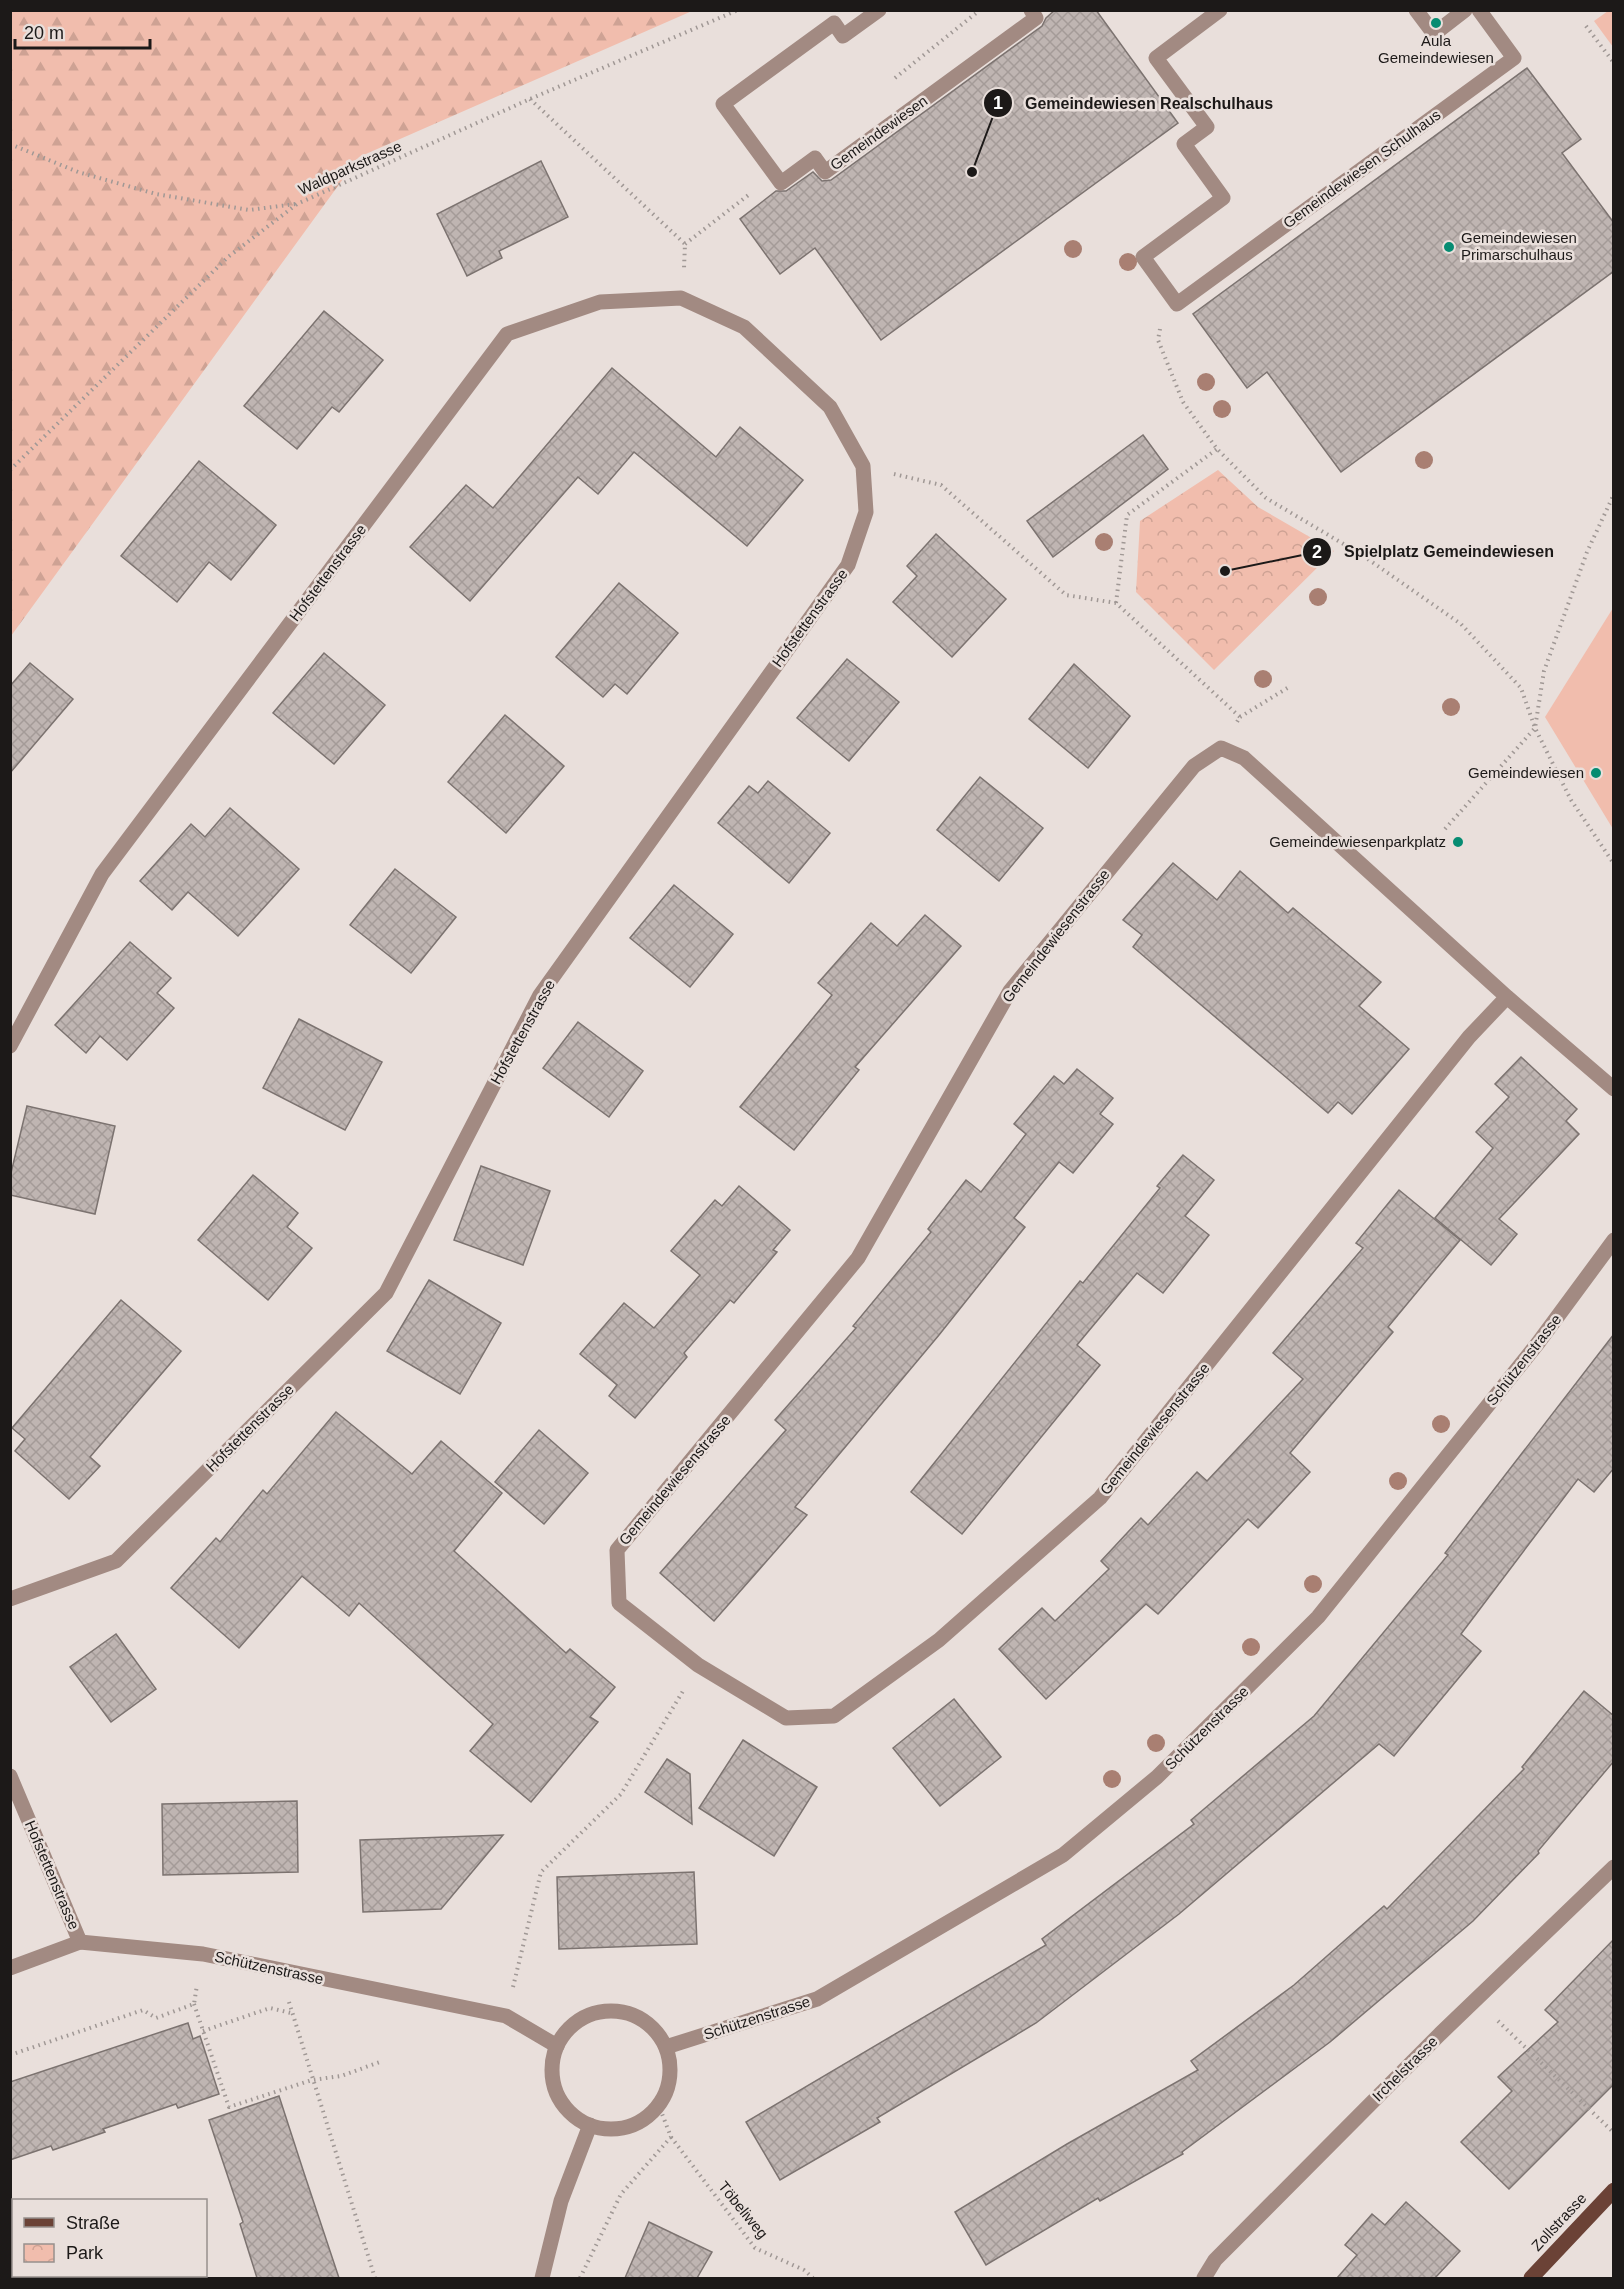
<svg xmlns="http://www.w3.org/2000/svg" width="1624" height="2289" viewBox="0 0 1624 2289" font-family="Arial,sans-serif">
<style>
.forest{fill:url(#forest-firs)}
.park{fill:url(#park-crowns)}
.pitch{fill:#f1bdad}
.building{fill:url(#building-cross-hatch);stroke:#7c7370;stroke-width:1.5}
.lines{fill:none;stroke-linecap:round;stroke-linejoin:round}
.path{stroke:#a09895;stroke-width:4;stroke-dasharray:1.5 4.5;stroke-linecap:butt}
.street{stroke:#a28a82;stroke-width:15}
.primary{stroke:#6b4236;stroke-width:15}
.tree{fill:#a97f72}
.poi-dot{fill:#068c72;stroke:#e9dfdb;stroke-width:2}
.labels{text-anchor:middle;stroke-width:5;stroke-linejoin:round;paint-order:stroke}
.poi-label{font-size:15px;fill:#1c1918;stroke:#e9dfdb;text-anchor:end}
.street-label{font-size:15px;fill:#1c1918;stroke:#e9dfdb}
.leader{fill:none;stroke:#1c1918;stroke-width:2}
.callout-dot{fill:#1c1918;stroke:#e9dfdb;stroke-width:2}
.mark-label{font-size:18px;text-anchor:middle;font-weight:bold;fill:#fff}
.callout-label{font-size:16px;text-anchor:middle;font-weight:bold;fill:#1c1918;stroke:#e9dfdb;stroke-width:5;stroke-linejoin:round;paint-order:stroke}
</style>
<defs>
<pattern id="forest-firs" width="22" height="20" patternUnits="userSpaceOnUse" patternTransform="scale(1.5)"><rect width="22" height="20" fill="#f1bdad"/><path d="M5 1l3.5 6h-7zM16 11l3.5 6h-7z" fill="#cea294"/></pattern>
<pattern id="park-crowns" width="20" height="18" patternUnits="userSpaceOnUse" patternTransform="scale(1.5)"><rect width="20" height="18" fill="#f1bdad"/><path d="M2 6a3 3 0 1 1 6 0M12 15a3 3 0 1 1 6 0" fill="none" stroke="#cea294"/></pattern>
<pattern id="building-cross-hatch" width="8" height="8" patternUnits="userSpaceOnUse" patternTransform="scale(1.5)"><rect width="8" height="8" fill="#bfb5b2"/><path d="M0 0l8 8M0 8l8-8" fill="none" stroke="#a49b98"/></pattern>
</defs>
<rect width="100%" height="100%" fill="#e9dfdb"/>
<polygon class="forest" points="11,10 692,10 692,11 359,157 11,636"/>
<polygon class="park" points="1218,470 1258,507 1334,551 1214,670 1136,592 1140,521"/>
<g class="pitch">
<polygon points="1608,11 1613,11 1613,47 1594,21"/>
<polygon points="1613,608 1614,829 1613,829 1545,717"/>
</g>
<g class="building">
<polygon points="1055,10 1096,10 1178,123 881,340 815,248 780,274 740,219 776,191 786,191 813,172 822,181 831,180 1042,26 1046,18"/>
<polygon points="1527,68 1581,139 1562,153 1614,223 1614,271 1341,472 1267,372 1247,388 1193,314"/>
<polygon points="541,161 568,217 499,251 502,258 467,276 437,214"/>
<polygon points="324,311 383,360 339,412 332,407 297,449 244,406"/>
<polygon points="612,368 716,457 740,427 803,480 747,546 634,452 598,494 578,477 470,601 410,547 466,485 493,508"/>
<polygon points="1143,435 1168,469 1053,557 1027,521"/>
<polygon points="199,461 276,525 231,580 209,562 177,602 121,556"/>
<polygon points="936,534 1006,599 952,657 893,602 917,576 907,566"/>
<polygon points="619,583 678,633 627,694 615,684 603,697 556,657"/>
<polygon points="324,653 385,705 334,764 273,713"/>
<polygon points="847,659 899,702 849,761 797,718"/>
<polygon points="30,663 73,699 10,773 10,686"/>
<polygon points="1074,664 1130,716 1088,768 1029,719"/>
<polygon points="505,715 564,766 506,833 448,782"/>
<polygon points="980,777 1043,828 999,881 937,830"/>
<polygon points="768,781 830,833 789,883 718,823 749,786 758,793"/>
<polygon points="230,808 299,869 238,936 188,892 172,910 140,881 191,824 205,837"/>
<polygon points="1173,863 1217,900 1240,871 1288,913 1293,908 1381,982 1359,1006 1409,1049 1352,1114 1338,1102 1328,1113 1133,947 1142,935 1123,920"/>
<polygon points="395,869 456,917 411,973 350,925"/>
<polygon points="674,885 733,934 690,987 630,938"/>
<polygon points="925,915 961,946 855,1067 859,1070 794,1150 740,1107 832,995 818,983 871,923 897,946"/>
<polygon points="130,942 171,978 157,993 174,1008 127,1060 100,1036 86,1053 55,1025"/>
<polygon points="299,1019 382,1062 345,1130 263,1088"/>
<polygon points="578,1022 643,1071 609,1117 543,1068"/>
<polygon points="1521,1057 1577,1109 1566,1121 1579,1134 1499,1219 1517,1234 1491,1265 1435,1218 1493,1148 1476,1132 1509,1097 1495,1084"/>
<polygon points="1077,1069 1113,1098 1100,1114 1113,1124 1073,1173 1059,1162 1014,1218 1025,1227 939,1335 795,1507 807,1515 714,1621 660,1573 786,1430 775,1420 856,1328 853,1326 931,1232 928,1229 966,1180 981,1192 1026,1134 1014,1124 1054,1076 1064,1084"/>
<polygon points="27,1106 115,1126 95,1214 10,1195 10,1177"/>
<polygon points="1183,1155 1214,1180 1185,1216 1209,1235 1163,1293 1137,1273 1077,1345 1100,1365 962,1534 911,1492 1080,1281 1083,1283 1160,1188 1157,1186"/>
<polygon points="481,1166 550,1191 523,1265 454,1240"/>
<polygon points="253,1175 298,1213 287,1227 312,1248 268,1300 198,1240"/>
<polygon points="739,1186 790,1230 773,1250 777,1252 734,1303 730,1300 684,1353 687,1357 635,1418 609,1396 617,1385 580,1354 624,1303 654,1328 700,1275 671,1251 715,1200 722,1206"/>
<polygon points="1399,1190 1460,1240 1388,1327 1393,1332 1290,1453 1310,1472 1258,1528 1248,1519 1158,1614 1146,1604 1046,1699 999,1649 1042,1608 1055,1621 1109,1569 1101,1561 1141,1518 1148,1525 1197,1472 1207,1481 1303,1379 1273,1353 1363,1248 1356,1243"/>
<polygon points="429,1280 501,1323 460,1394 387,1351"/>
<polygon points="121,1300 181,1351 90,1457 100,1466 69,1499 15,1451 25,1439 12,1428"/>
<polygon points="1614,1334 1614,1468 1594,1492 1578,1479 1461,1634 1481,1651 1394,1756 1379,1744 1179,1914 1036,2023 877,2118 880,2122 780,2180 746,2122 1046,1945 1042,1939 1194,1824 1191,1820 1314,1716 1448,1555 1445,1553"/>
<polygon points="336,1412 412,1474 441,1441 502,1493 454,1551 566,1653 570,1649 615,1687 590,1717 598,1722 531,1802 470,1751 493,1724 359,1603 349,1616 302,1576 239,1648 171,1588 216,1538 220,1542 263,1490 267,1494"/>
<polygon points="539,1430 588,1473 544,1524 495,1482"/>
<polygon points="116,1634 156,1689 111,1722 70,1667"/>
<polygon points="1584,1691 1614,1716 1614,1761 1538,1851 1539,1853 1473,1921 1330,2042 1182,2152 1183,2154 1100,2201 1098,2198 986,2265 955,2212 1067,2144 1198,2070 1191,2061 1294,1985 1384,1906 1387,1909 1524,1769 1522,1767"/>
<polygon points="954,1699 1001,1757 940,1806 893,1748"/>
<polygon points="743,1740 817,1787 774,1856 699,1808"/>
<polygon points="667,1759 690,1774 692,1824 645,1792"/>
<polygon points="297,1801 298,1872 163,1875 162,1804"/>
<polygon points="503,1835 441,1909 363,1912 360,1840"/>
<polygon points="694,1872 697,1944 559,1949 557,1877"/>
<polygon points="1614,1939 1614,2084 1509,2189 1461,2142 1512,2091 1498,2077 1558,2022 1545,2010"/>
<polygon points="188,2023 193,2039 200,2036 219,2094 178,2108 176,2104 103,2129 105,2132 53,2150 51,2146 10,2160 10,2082"/>
<polygon points="279,2096 304,2173 339,2278 257,2278 240,2224 243,2222 209,2120"/>
<polygon points="1406,2202 1460,2251 1435,2278 1337,2278 1357,2255 1345,2245 1372,2214 1385,2225"/>
<polygon points="649,2222 712,2252 697,2278 625,2278"/>
</g>
<g class="lines">
<g class="path">
<polyline points="1586,26 1614,63"/>
<polyline points="895,78 980,10"/>
<polyline points="530,99 685,244 684,268"/>
<polyline points="10,144 78,172 156,194 249,210 296,204"/>
<polyline points="685,244 751,193"/>
<polyline points="1160,329 1158,340 1183,402 1217,449 1266,498 1362,555 1461,624 1521,688 1535,728 1571,800 1614,864"/>
<polyline points="10,470 228,257 297,204 530,99 738,10"/>
<polyline points="894,474 941,485 1066,595 1116,603 1240,717 1237,722"/>
<polyline points="1116,603 1127,515 1217,449"/>
<polyline points="1240,717 1289,687"/>
<polyline points="1445,829 1535,728 1544,671 1587,552 1614,494"/>
<polyline points="513,1987 541,1872 621,1794 683,1691"/>
<polyline points="289,2002 375,2278"/>
<polyline points="194,2004 229,2107 312,2080 341,2076 380,2062"/>
<polyline points="1498,2021 1614,2133"/>
<polyline points="203,2031 270,2008 291,2013"/>
<polyline points="10,2055 143,2010 156,2018 194,2004 197,1985"/>
<polyline points="671,2137 755,2248 804,2270 813,2278"/>
<polyline points="580,2278 621,2194 671,2137 659,2106"/>
</g>
<g class="street">
<polyline points="879,10 843,36 834,23 723,104 781,183 815,158 825,172 1036,18 1031,10"/>
<polyline points="1220,10 1156,58 1207,127 1184,144 1223,198 1143,257 1177,304 1514,58 1479,10"/>
<polyline points="1416,10 1434,34 1465,10"/>
<polyline points="1507,997 1469,1037 1100,1498 939,1640 834,1716 786,1718 698,1665 619,1603 617,1550 858,1258 1010,991 1194,766 1221,748 1244,758 1507,997 1614,1089"/>
<polyline points="10,1046 102,874 507,334 600,302 681,298 744,327 830,407 863,466 866,512 848,565 540,995 386,1293 116,1561 10,1599"/>
<polyline points="10,1776 80,1942"/>
<polyline points="10,1968 80,1942 203,1954 506,2016 557,2046"/>
<circle cx="611" cy="2070" r="59"/>
<polyline points="666,2047 817,1999 1063,1855 1157,1777 1318,1617 1538,1343 1614,1240"/>
<polyline points="542,2278 561,2201 590,2125"/>
<polyline points="1204,2278 1215,2260 1440,2034 1614,1867"/>
</g>
<polyline class="primary" points="1531,2278 1614,2190"/>
</g>
<g class="tree">
<circle cx="1073" cy="249" r="9"/>
<circle cx="1128" cy="262" r="9"/>
<circle cx="1206" cy="382" r="9"/>
<circle cx="1222" cy="409" r="9"/>
<circle cx="1424" cy="460" r="9"/>
<circle cx="1104" cy="542" r="9"/>
<circle cx="1318" cy="597" r="9"/>
<circle cx="1263" cy="679" r="9"/>
<circle cx="1451" cy="707" r="9"/>
<circle cx="1441" cy="1424" r="9"/>
<circle cx="1398" cy="1481" r="9"/>
<circle cx="1313" cy="1584" r="9"/>
<circle cx="1251" cy="1647" r="9"/>
<circle cx="1156" cy="1743" r="9"/>
<circle cx="1112" cy="1779" r="9"/>
</g>
<g class="poi-dot">
<circle cx="1436" cy="23" r="6"/>
<circle cx="1449" cy="247" r="6"/>
<circle cx="1596" cy="773" r="6"/>
<circle cx="1458" cy="842" r="6"/>
</g>
<g class="labels">
<g class="poi-label">
<text x="1436" y="46" text-anchor="middle">Aula<tspan x="1436" dy="17">Gemeindewiesen</tspan></text>
<text x="1461" y="243" text-anchor="start">Gemeindewiesen<tspan x="1461" dy="17">Primarschulhaus</tspan></text>
<text x="1584" y="778">Gemeindewiesen</text>
<text x="1446" y="847">Gemeindewiesenparkplatz</text>
</g>
<g class="street-label">
<text transform="translate(879 133) rotate(-36)" y="5">Gemeindewiesen</text>
<text transform="translate(350 168) rotate(-24)" y="5">Waldparkstrasse</text>
<text transform="translate(1362 169) rotate(-36)" y="5">Gemeindewiesen Schulhaus</text>
<text transform="translate(328 573) rotate(-53)" y="5">Hofstettenstrasse</text>
<text transform="translate(810 618) rotate(-54)" y="5">Hofstettenstrasse</text>
<text transform="translate(1056 936) rotate(-52)" y="5">Gemeindewiesenstrasse</text>
<text transform="translate(523 1032) rotate(-61)" y="5">Hofstettenstrasse</text>
<text transform="translate(1524 1360) rotate(-52)" y="5">Schützenstrasse</text>
<text transform="translate(250 1428) rotate(-45)" y="5">Hofstettenstrasse</text>
<text transform="translate(1155 1429) rotate(-51)" y="5">Gemeindewiesenstrasse</text>
<text transform="translate(675 1480) rotate(-50)" y="5">Gemeindewiesenstrasse</text>
<text transform="translate(1207 1728) rotate(-45)" y="5">Schützenstrasse</text>
<text transform="translate(52 1875) rotate(67)" y="5">Hofstettenstrasse</text>
<text transform="translate(269 1968) rotate(12)" y="5">Schützenstrasse</text>
<text transform="translate(757 2018) rotate(-18)" y="5">Schützenstrasse</text>
<text transform="translate(1405 2069) rotate(-45)" y="5">Irchelstrasse</text>
<text transform="translate(743 2210) rotate(51)" y="5">Töbeliweg</text>
<text transform="translate(1559 2222) rotate(-47)" y="5">Zollstrasse</text>
</g>
</g>
<path class="leader" d="M972 172L998 103M1225 571L1317 552"/>
<g class="callout-dot">
<circle cx="972" cy="172" r="6"/>
<circle cx="1225" cy="571" r="6"/>
<circle cx="998" cy="103" r="15"/>
<circle cx="1317" cy="552" r="15"/>
</g>
<g class="mark-label">
<text x="998" y="109">1</text>
<text x="1317" y="558">2</text>
</g>
<g class="callout-label">
<text x="1149" y="109">Gemeindewiesen Realschulhaus</text>
<text x="1449" y="557">Spielplatz Gemeindewiesen</text>
</g>
<rect width="1624" height="2289" fill="none" stroke="#1c1918" stroke-width="24"/>
<rect x="12" y="2199" width="195" height="78" fill="#e9dfdb" stroke="#97908d" stroke-width="1.5"/>
<rect x="24" y="2218" width="30" height="9" fill="#6b4236" stroke="#97908d" stroke-width="1.5"/>
<text x="66" y="2229" font-size="18" fill="#1c1918">Straße</text>
<rect x="24" y="2244" width="30" height="18" fill="url(#park-crowns)" stroke="#97908d" stroke-width="1.5"/>
<text x="66" y="2259" font-size="18" fill="#1c1918">Park</text>
<path d="M15 39v9h135v-9" fill="none" stroke="#1c1918" stroke-width="3"/>
<text x="24" y="39" font-size="18" fill="#1c1918" stroke="#e9dfdb" stroke-width="4.5" paint-order="stroke">20 m</text>
</svg>
